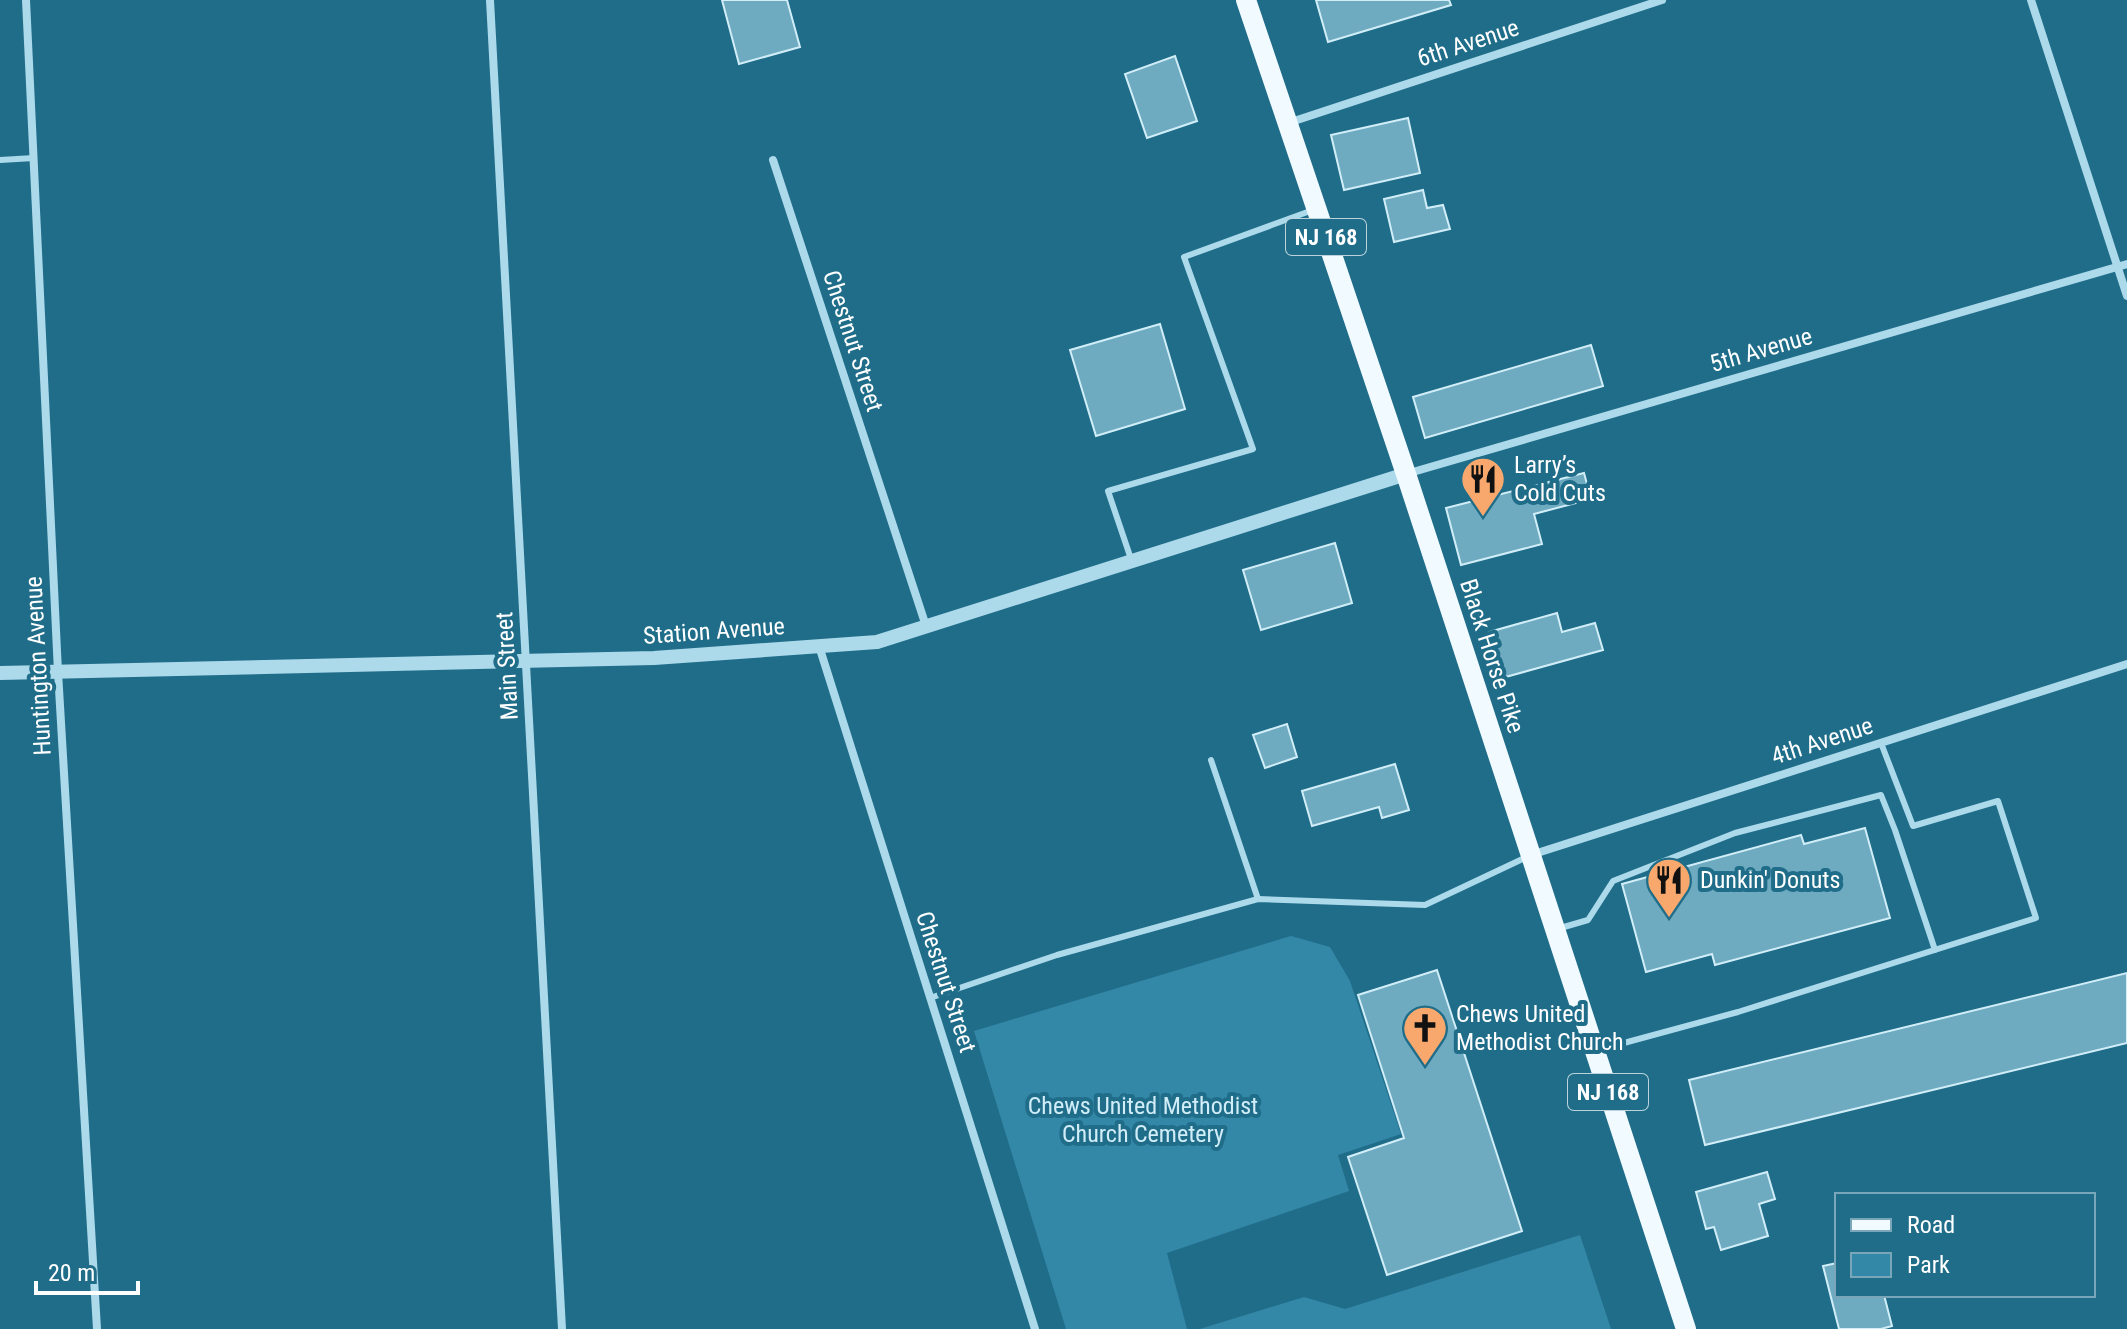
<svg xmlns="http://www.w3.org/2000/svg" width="2127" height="1329" viewBox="0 0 2127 1329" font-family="'Roboto Condensed',sans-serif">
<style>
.green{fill:#3488a7}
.building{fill:#6eabc1;stroke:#d1eef8;stroke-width:2}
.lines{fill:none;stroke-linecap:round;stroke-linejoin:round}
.service{stroke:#acdaeb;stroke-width:6}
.minor{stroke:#acdaeb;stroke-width:8}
.tertiary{stroke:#acdaeb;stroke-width:14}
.primary{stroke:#f1fafe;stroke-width:20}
.labels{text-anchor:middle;stroke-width:8;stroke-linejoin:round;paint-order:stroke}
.shield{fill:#206d8a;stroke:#bcd3dc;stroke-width:2}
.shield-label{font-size:22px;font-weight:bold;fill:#fff}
.street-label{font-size:24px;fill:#fff;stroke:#206d8a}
.poi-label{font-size:24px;fill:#fff;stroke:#206d8a;text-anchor:start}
.park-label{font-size:24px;fill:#d1eef8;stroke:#206d8a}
</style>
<rect width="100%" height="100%" fill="#206d8a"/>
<g class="green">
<polygon points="1291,936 1330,947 1350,981 1401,1134 1338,1155 1349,1191 1167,1253 1187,1329 1066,1329 974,1031"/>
<polygon points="1580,1235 1611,1329 1200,1329 1304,1297 1345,1309"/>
</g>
<g class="building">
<polygon points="722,0 787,0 800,47 739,64"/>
<polygon points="1316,0 1449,0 1451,5 1328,42"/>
<polygon points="1175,56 1197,121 1147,138 1125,74"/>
<polygon points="1408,118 1420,173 1344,190 1331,135"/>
<polygon points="1423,190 1427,208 1443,205 1450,229 1394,242 1384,199"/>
<polygon points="1160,324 1185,409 1096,436 1070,350"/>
<polygon points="1591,345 1603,386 1425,438 1413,397"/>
<polygon points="1584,473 1591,499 1534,514 1542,544 1461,565 1446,508"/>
<polygon points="1335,543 1352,603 1261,630 1243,570"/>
<polygon points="1557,613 1562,632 1595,623 1603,650 1502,678 1489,632"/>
<polygon points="1287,724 1297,757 1265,768 1253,735"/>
<polygon points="1395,764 1409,810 1382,818 1379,807 1312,826 1302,791"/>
<polygon points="1865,828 1890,918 1715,965 1712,954 1646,972 1622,884 1801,835 1804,844"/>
<polygon points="1437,970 1522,1231 1387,1275 1348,1157 1404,1138 1358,995"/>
<polygon points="2127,973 2127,1043 1705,1145 1689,1080"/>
<polygon points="1767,1172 1775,1199 1759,1204 1768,1236 1721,1250 1714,1227 1706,1229 1696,1192"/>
<polygon points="1837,1263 1837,1295 1884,1295 1892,1326 1881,1329 1839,1329 1823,1266"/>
</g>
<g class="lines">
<g class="service">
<polyline points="0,160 34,158"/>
<polyline points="1131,559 1108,491 1253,449 1184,257 1313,210"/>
<polyline points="1211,760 1258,899"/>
<polyline points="1557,929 1588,920 1613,881 1735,833 1881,795 1895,830 1935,950"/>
<polyline points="930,998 1057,955 1258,899 1425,905 1529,856"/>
<polyline points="1598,1050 1738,1012 2036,918 1998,801 1913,826 1881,743"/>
</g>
<g class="minor">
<polyline points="26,0 58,672 97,1329"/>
<polyline points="490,0 562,1329"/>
<polyline points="2031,0 2127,296"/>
<polyline points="1288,123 1662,0"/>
<polyline points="773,160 926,626"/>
<polyline points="1406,474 2127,264"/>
<polyline points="819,646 1035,1329"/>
<polyline points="1531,855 2127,664"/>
</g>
<polyline class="tertiary" points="0,673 654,658 877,642 1406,474"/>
<polyline class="primary" points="1246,0 1406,474 1686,1329"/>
</g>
<defs>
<g id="restaurant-pin" transform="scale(2.3)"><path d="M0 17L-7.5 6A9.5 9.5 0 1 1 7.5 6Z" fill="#f8a86d" stroke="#206d8a"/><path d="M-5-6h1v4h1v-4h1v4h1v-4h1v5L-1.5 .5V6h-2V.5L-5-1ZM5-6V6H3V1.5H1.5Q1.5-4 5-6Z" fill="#111"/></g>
<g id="church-pin" transform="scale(2.3)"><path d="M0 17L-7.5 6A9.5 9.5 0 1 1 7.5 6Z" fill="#f8a86d" stroke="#206d8a"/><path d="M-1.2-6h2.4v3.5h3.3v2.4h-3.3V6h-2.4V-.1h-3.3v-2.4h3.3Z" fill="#111"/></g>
</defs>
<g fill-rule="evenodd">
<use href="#restaurant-pin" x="1483" y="479"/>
<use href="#restaurant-pin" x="1669" y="880"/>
<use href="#church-pin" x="1425" y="1028"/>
</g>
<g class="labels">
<g class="shield">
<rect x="1286" y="219" width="80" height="36" rx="6"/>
<rect x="1568" y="1074" width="80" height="36" rx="6"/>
</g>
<g class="shield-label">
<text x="1326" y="245">NJ 168</text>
<text x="1608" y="1100">NJ 168</text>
</g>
<g class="street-label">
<text transform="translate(1468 43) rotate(-18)" y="8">6th Avenue</text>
<text transform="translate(853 341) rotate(72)" y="8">Chestnut Street</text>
<text transform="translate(1761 350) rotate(-16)" y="8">5th Avenue</text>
<text transform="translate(714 631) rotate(-4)" y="8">Station Avenue</text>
<text transform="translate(1492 656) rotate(72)" y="8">Black Horse Pike</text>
<text transform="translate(38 666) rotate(-93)" y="8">Huntington Avenue</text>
<text transform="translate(507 666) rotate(-93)" y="8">Main Street</text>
<text transform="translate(1822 741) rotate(-18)" y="8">4th Avenue</text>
<text transform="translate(946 982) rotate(72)" y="8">Chestnut Street</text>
</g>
<g class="poi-label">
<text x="1514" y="473">Larry’s<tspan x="1514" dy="28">Cold Cuts</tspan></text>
<text x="1700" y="888">Dunkin' Donuts</text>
<text x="1456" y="1022">Chews United<tspan x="1456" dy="28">Methodist Church</tspan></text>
</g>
<g class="park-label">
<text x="1143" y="1114">Chews United Methodist<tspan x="1143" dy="28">Church Cemetery</tspan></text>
</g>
</g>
<rect x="1835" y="1193" width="260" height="104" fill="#206d8a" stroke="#79a7b9" stroke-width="2"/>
<rect x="1851" y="1219" width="40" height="12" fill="#f1fafe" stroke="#79a7b9" stroke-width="2"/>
<text x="1907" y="1233" font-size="24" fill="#ffffff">Road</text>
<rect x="1851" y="1253" width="40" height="24" fill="#3488a7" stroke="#79a7b9" stroke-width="2"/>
<text x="1907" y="1273" font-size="24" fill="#ffffff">Park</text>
<path d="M36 1281v12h102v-12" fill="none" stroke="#ffffff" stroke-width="4"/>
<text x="48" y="1281" font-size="24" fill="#ffffff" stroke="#206d8a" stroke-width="6" paint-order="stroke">20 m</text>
</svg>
